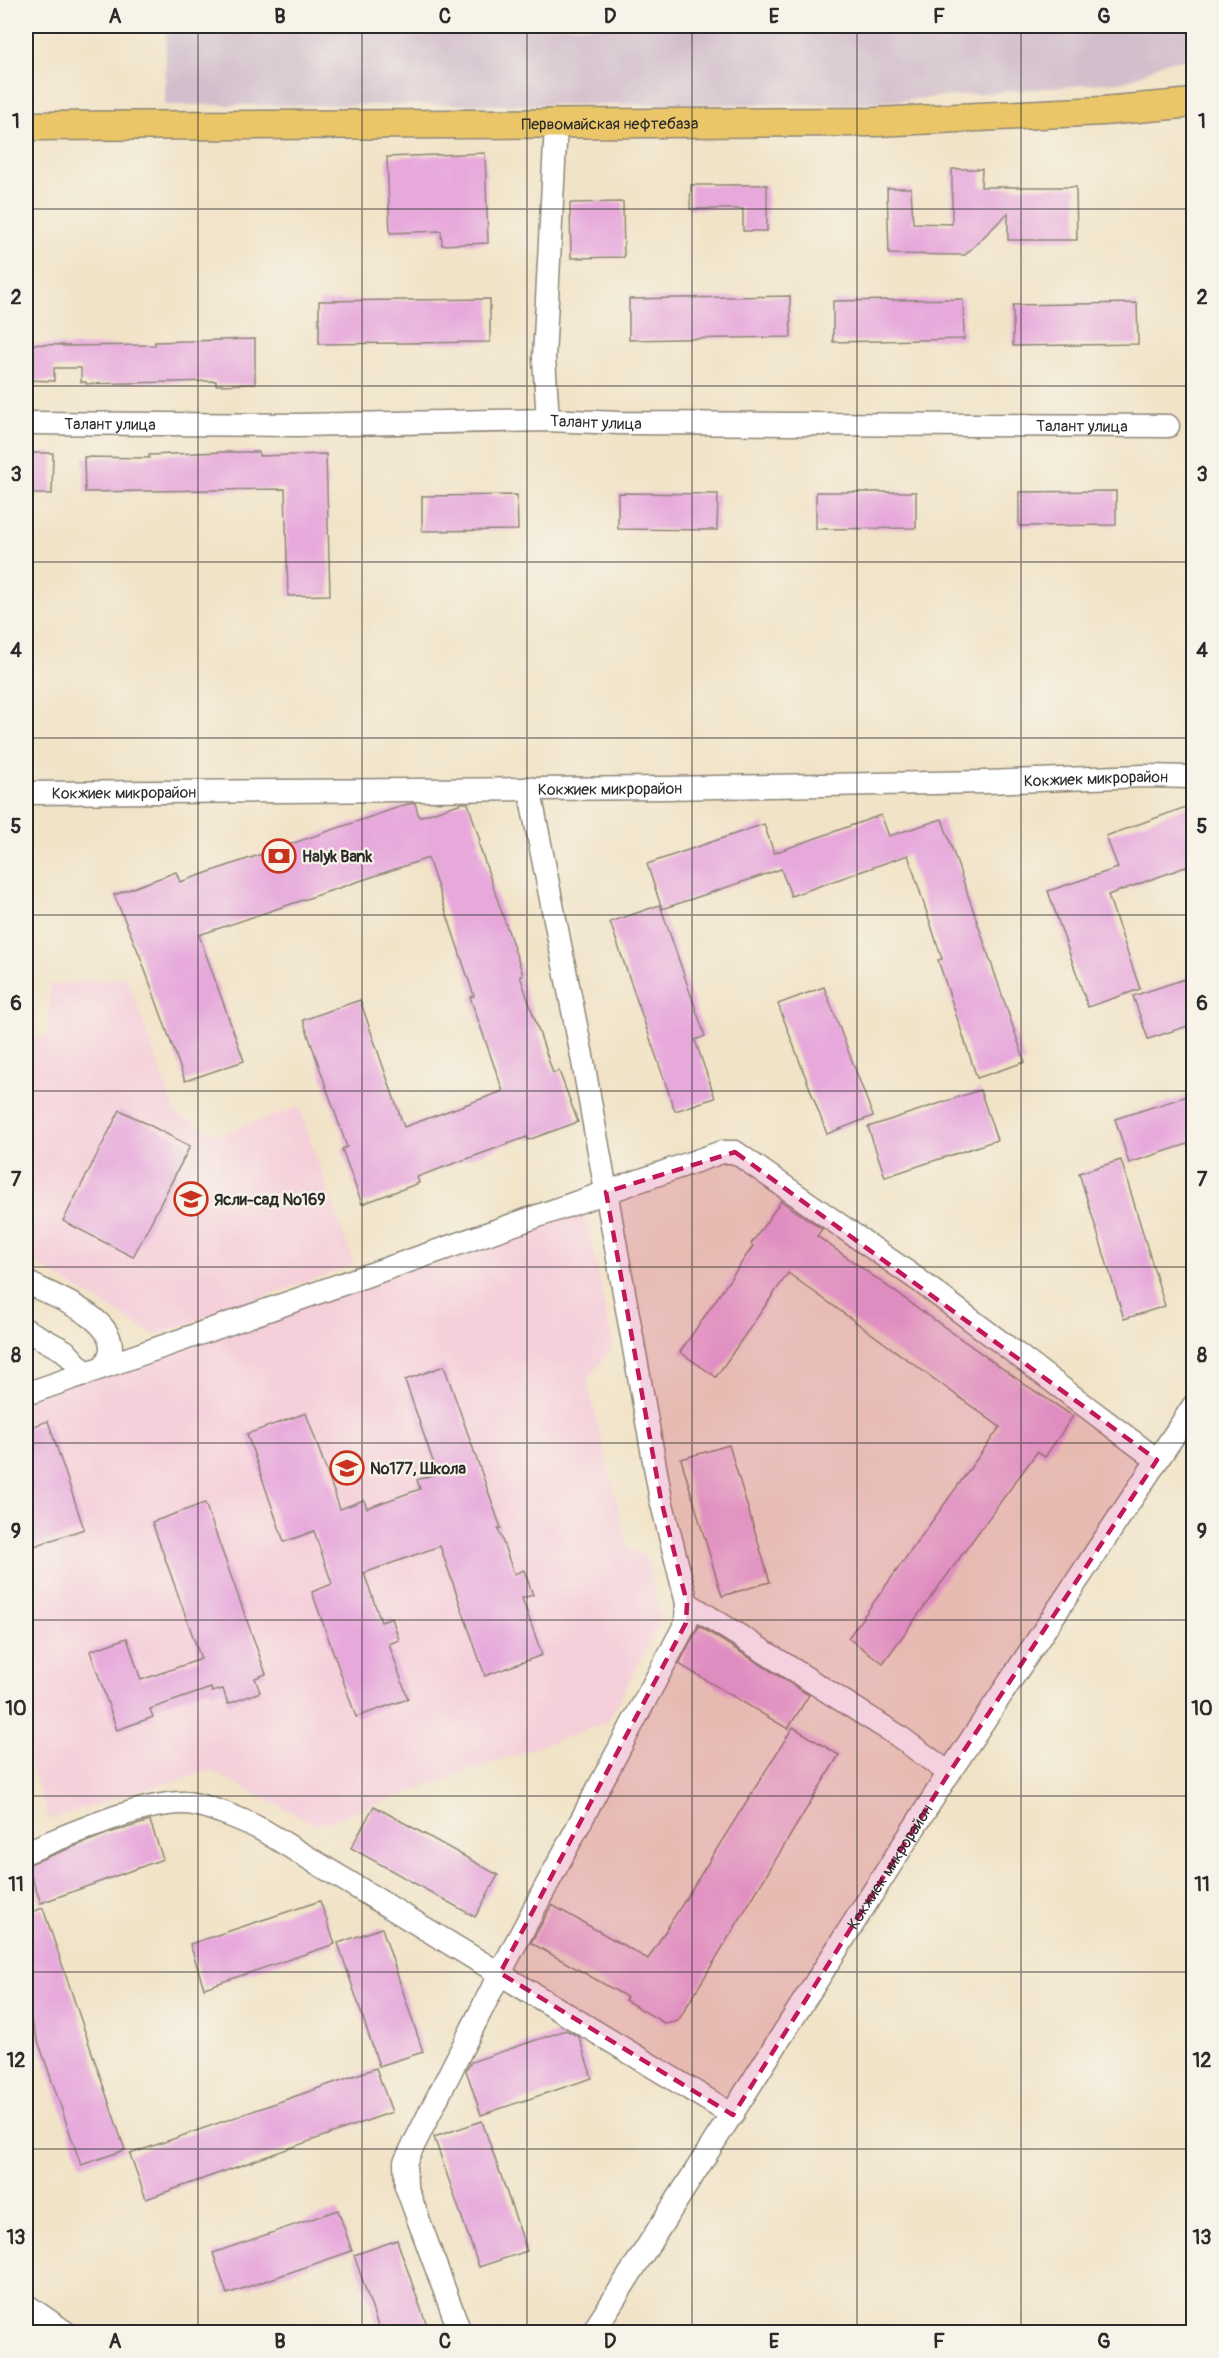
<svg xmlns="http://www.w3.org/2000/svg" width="1219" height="2358" viewBox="0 0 1219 2358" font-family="Pangolin,sans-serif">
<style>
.built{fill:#f5cfda}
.industrial{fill:#d1bdcb}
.building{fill:#e7a9db}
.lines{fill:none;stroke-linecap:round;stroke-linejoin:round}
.minor-casing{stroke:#8e8779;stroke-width:25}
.major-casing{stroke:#8e8779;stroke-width:31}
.minor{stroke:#fff;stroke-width:22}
.major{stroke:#ebc669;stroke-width:28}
.marked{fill:#c2185b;fill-opacity:0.2;stroke:#c2185b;stroke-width:4.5;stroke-dasharray:12 8;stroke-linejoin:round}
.grid{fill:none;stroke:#2b2b2b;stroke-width:1.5;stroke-opacity:0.55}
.labels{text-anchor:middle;stroke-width:4.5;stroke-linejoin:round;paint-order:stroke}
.street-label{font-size:16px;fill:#2b2b2b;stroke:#f7f3e8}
.poi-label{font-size:16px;font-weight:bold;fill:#2b2b2b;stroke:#f7f3e8;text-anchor:start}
.neatline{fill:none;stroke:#2b2b2b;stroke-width:2}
.grid-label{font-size:20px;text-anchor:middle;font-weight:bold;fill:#2b2b2b}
</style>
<rect width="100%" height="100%" fill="#f7f3e8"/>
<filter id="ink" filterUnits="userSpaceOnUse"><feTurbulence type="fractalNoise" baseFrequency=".0167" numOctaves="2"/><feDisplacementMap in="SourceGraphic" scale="12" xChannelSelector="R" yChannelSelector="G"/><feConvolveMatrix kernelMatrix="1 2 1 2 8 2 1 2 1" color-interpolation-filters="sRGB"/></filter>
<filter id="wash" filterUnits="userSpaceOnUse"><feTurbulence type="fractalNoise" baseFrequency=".008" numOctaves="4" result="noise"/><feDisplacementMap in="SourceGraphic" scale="24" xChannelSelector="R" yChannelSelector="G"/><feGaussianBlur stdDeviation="1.35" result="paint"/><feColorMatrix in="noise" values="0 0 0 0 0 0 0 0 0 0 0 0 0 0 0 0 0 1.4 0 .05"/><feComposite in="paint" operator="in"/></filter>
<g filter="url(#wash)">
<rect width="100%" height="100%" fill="#f1e3c7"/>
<g class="built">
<polygon points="127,977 176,1114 219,1135 299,1107 354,1265 155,1335 26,1258 26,1037 49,1037 50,985"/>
<polygon points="576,1212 583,1216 588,1225 613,1346 587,1380 628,1548 646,1556 661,1620 608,1722 317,1825 209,1770 49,1819 26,1754 26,1399"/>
</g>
<polygon class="industrial" points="166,26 1193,26 1194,60 1167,61 1128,81 857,104 165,105"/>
<g id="blocks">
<g class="building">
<polygon points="485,153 488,243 442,245 441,231 390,233 387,157"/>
<polygon points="952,169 982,169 981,187 1076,187 1077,240 1008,240 1008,213 965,255 889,254 887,188 911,188 913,223 952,224"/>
<polygon points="691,185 767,185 767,231 743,231 743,209 690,209"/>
<polygon points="623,202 624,257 571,258 570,203"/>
<polygon points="790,296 791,337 629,340 629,299"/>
<polygon points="490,299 490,342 319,344 319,301"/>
<polygon points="963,299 964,339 833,342 833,301"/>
<polygon points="1137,303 1138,344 1013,346 1013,305"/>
<polygon points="255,339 255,384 216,385 216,381 86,384 86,382 81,382 81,368 54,368 54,381 26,380 26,344 63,345 63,346 155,345 155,342"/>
<polygon points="222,452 259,452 259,456 326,454 330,595 288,596 285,489 85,492 84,457 149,458 149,455"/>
<polygon points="26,453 53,453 52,494 26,494"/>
<polygon points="1116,491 1116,525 1019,526 1019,492"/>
<polygon points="816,492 916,492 916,528 816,529"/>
<polygon points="618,493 718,494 717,530 618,529"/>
<polygon points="517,495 518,530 422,531 422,496"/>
<polygon points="415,803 419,817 462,803 468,803 480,841 478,842 523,975 520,976 553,1073 559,1071 578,1122 528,1140 527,1137 417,1177 419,1183 362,1204 342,1149 347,1147 303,1020 360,1000 404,1127 503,1091 470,997 474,996 428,858 199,935 244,1061 185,1081 140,956 114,895 176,872 180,882 408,804"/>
<polygon points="1194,804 1194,864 1108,895 1140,989 1088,1007 1048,891 1118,868 1106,836"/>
<polygon points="881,815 889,836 942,819 1025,1062 977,1078 938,960 942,959 908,855 791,896 781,869 662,909 647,864 764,824 774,853"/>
<polygon points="660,905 705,1036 695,1040 715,1098 675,1111 610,922"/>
<polygon points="1194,976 1194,1024 1148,1039 1133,996"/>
<polygon points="824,987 873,1116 827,1134 778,1004"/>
<polygon points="980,1090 997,1140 885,1177 868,1127"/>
<polygon points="1194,1094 1194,1142 1129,1163 1115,1119"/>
<polygon points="120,1110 190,1146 133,1257 63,1221"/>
<polygon points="1121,1160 1165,1306 1124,1319 1079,1173"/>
<polygon points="781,1201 822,1229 817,1236 1027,1386 1073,1416 1045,1457 1037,1452 883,1663 848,1638 1000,1427 788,1273 716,1377 680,1352 753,1246 751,1244"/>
<polygon points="444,1366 501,1528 498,1528 514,1574 524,1570 533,1595 522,1598 542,1655 485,1676 440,1546 364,1573 381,1622 392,1618 399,1640 389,1644 408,1699 356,1717 312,1592 332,1584 314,1531 284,1542 247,1434 306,1413 340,1509 364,1500 367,1508 420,1489 417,1480 437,1473 405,1380"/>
<polygon points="48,1421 84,1529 26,1549 26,1429"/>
<polygon points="729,1445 770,1582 722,1596 681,1459"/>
<polygon points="205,1503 266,1674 255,1678 260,1692 228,1704 223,1689 212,1692 211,1688 150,1709 153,1717 117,1730 90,1651 127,1638 141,1680 201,1659 152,1522"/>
<polygon points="699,1626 809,1695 788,1729 679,1664"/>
<polygon points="793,1727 839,1755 678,2021 666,2024 625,2000 627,1997 531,1943 552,1905 648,1959"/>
<polygon points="374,1806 498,1875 475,1917 351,1848"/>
<polygon points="150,1821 163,1859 41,1903 27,1865 109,1833"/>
<polygon points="320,1901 335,1944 204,1988 190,1944"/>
<polygon points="43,1908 125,2150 81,2165 26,2006 26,1914"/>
<polygon points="382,1928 423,2052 379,2066 338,1943"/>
<polygon points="566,2030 579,2037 592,2078 481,2115 466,2070 471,2062"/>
<polygon points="376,2068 392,2112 146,2199 130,2154"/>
<polygon points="482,2121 527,2251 479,2267 434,2137"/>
<polygon points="338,2210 352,2251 227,2294 213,2253"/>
<polygon points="397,2240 429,2332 380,2332 354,2255"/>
</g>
</g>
</g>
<g filter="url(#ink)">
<use href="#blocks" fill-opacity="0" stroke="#8e8779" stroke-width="1.5"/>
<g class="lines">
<g class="minor-casing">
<g id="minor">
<polyline points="548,420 544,358 556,124"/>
<path id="s1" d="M26,423L299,425L548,420L619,423L1168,426"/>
<path id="s2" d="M26,793L665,788L986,782L1144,776L1194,777"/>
<path d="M26,1282C50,1295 113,1316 111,1349C111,1355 106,1362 104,1367"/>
<polyline points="26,1330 65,1351 86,1374"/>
<polyline points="26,1394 722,1152 735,1152 917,1279 1157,1460"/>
<polyline points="687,1603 897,1735 949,1773"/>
<path d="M26,1852C69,1835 140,1802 185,1803C205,1804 246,1821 264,1831L733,2115"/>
<polyline points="26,2305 65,2332"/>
<polyline points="460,2332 406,2186 405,2162 500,1973 686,1623 687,1603 661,1500 582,1056 529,788"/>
<path id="s3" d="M593,2332L949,1773L1194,1405"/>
</g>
</g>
<g class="major-casing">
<g id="major">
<path id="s4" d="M26,126L876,122L1103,111L1194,103"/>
</g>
</g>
<use href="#minor" class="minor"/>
<use href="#major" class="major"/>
</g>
</g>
<path class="marked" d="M735,1152L1157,1460L949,1773L733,2115L500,1973L686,1623L687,1603L661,1500L606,1192Z"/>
<path class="grid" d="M198,26V2332M362,26V2332M527,26V2332M692,26V2332M857,26V2332M1021,26V2332M26,209H1194M26,386H1194M26,562H1194M26,738H1194M26,915H1194M26,1091H1194M26,1267H1194M26,1443H1194M26,1620H1194M26,1796H1194M26,1972H1194M26,2149H1194"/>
<defs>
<g id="bank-ring" transform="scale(1.725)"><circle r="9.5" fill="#f7f3e8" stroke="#c8321e" stroke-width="1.5"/><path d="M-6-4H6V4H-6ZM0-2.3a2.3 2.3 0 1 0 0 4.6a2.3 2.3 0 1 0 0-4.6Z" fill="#c8321e"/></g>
<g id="school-ring" transform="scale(1.725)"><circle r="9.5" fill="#f7f3e8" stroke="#c8321e" stroke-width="1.5"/><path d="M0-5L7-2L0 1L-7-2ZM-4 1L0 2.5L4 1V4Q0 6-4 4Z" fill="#c8321e"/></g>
</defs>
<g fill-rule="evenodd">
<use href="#bank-ring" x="279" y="856"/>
<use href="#school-ring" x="191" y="1199"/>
<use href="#school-ring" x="347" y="1468"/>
</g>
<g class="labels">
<g class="street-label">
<text dy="6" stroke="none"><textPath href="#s4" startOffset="584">Первомайская нефтебаза</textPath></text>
<text dy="6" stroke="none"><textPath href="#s1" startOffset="570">Талант улица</textPath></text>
<text dy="6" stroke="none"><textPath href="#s1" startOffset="84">Талант улица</textPath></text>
<text dy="6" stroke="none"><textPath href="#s1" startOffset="1056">Талант улица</textPath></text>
<text dy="6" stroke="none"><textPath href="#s2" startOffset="1070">Кокжиек микрорайон</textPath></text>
<text dy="6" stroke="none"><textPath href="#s2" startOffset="584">Кокжиек микрорайон</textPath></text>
<text dy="6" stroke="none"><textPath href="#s2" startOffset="98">Кокжиек микрорайон</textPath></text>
<text dy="6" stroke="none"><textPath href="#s3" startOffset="552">Кокжиек микрорайон</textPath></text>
</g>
<g class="poi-label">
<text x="302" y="862">Halyk Bank</text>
<text x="214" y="1205">Ясли-сад №169</text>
<text x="370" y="1474">№177, Школа</text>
</g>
</g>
<rect width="1219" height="2358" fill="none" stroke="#f7f3e8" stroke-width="66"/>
<rect x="33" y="33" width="1153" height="2292" class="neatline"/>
<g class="grid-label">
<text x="115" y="23">A</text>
<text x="280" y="23">B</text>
<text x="445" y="23">C</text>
<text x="610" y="23">D</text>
<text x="774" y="23">E</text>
<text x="939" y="23">F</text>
<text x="1104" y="23">G</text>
<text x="16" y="128">1</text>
<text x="1202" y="128">1</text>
<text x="16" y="304">2</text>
<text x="1202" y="304">2</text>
<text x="16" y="481">3</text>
<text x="1202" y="481">3</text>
<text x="16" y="657">4</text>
<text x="1202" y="657">4</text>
<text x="16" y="833">5</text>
<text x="1202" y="833">5</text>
<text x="16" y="1010">6</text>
<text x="1202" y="1010">6</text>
<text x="16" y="1186">7</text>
<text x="1202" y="1186">7</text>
<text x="16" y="1362">8</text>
<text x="1202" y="1362">8</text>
<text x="16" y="1538">9</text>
<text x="1202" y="1538">9</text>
<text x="16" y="1715">10</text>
<text x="1202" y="1715">10</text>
<text x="16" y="1891">11</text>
<text x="1202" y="1891">11</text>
<text x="16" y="2067">12</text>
<text x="1202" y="2067">12</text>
<text x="16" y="2244">13</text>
<text x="1202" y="2244">13</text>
<text x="115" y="2348">A</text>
<text x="280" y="2348">B</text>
<text x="445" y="2348">C</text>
<text x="610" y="2348">D</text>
<text x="774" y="2348">E</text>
<text x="939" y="2348">F</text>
<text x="1104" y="2348">G</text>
</g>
</svg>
